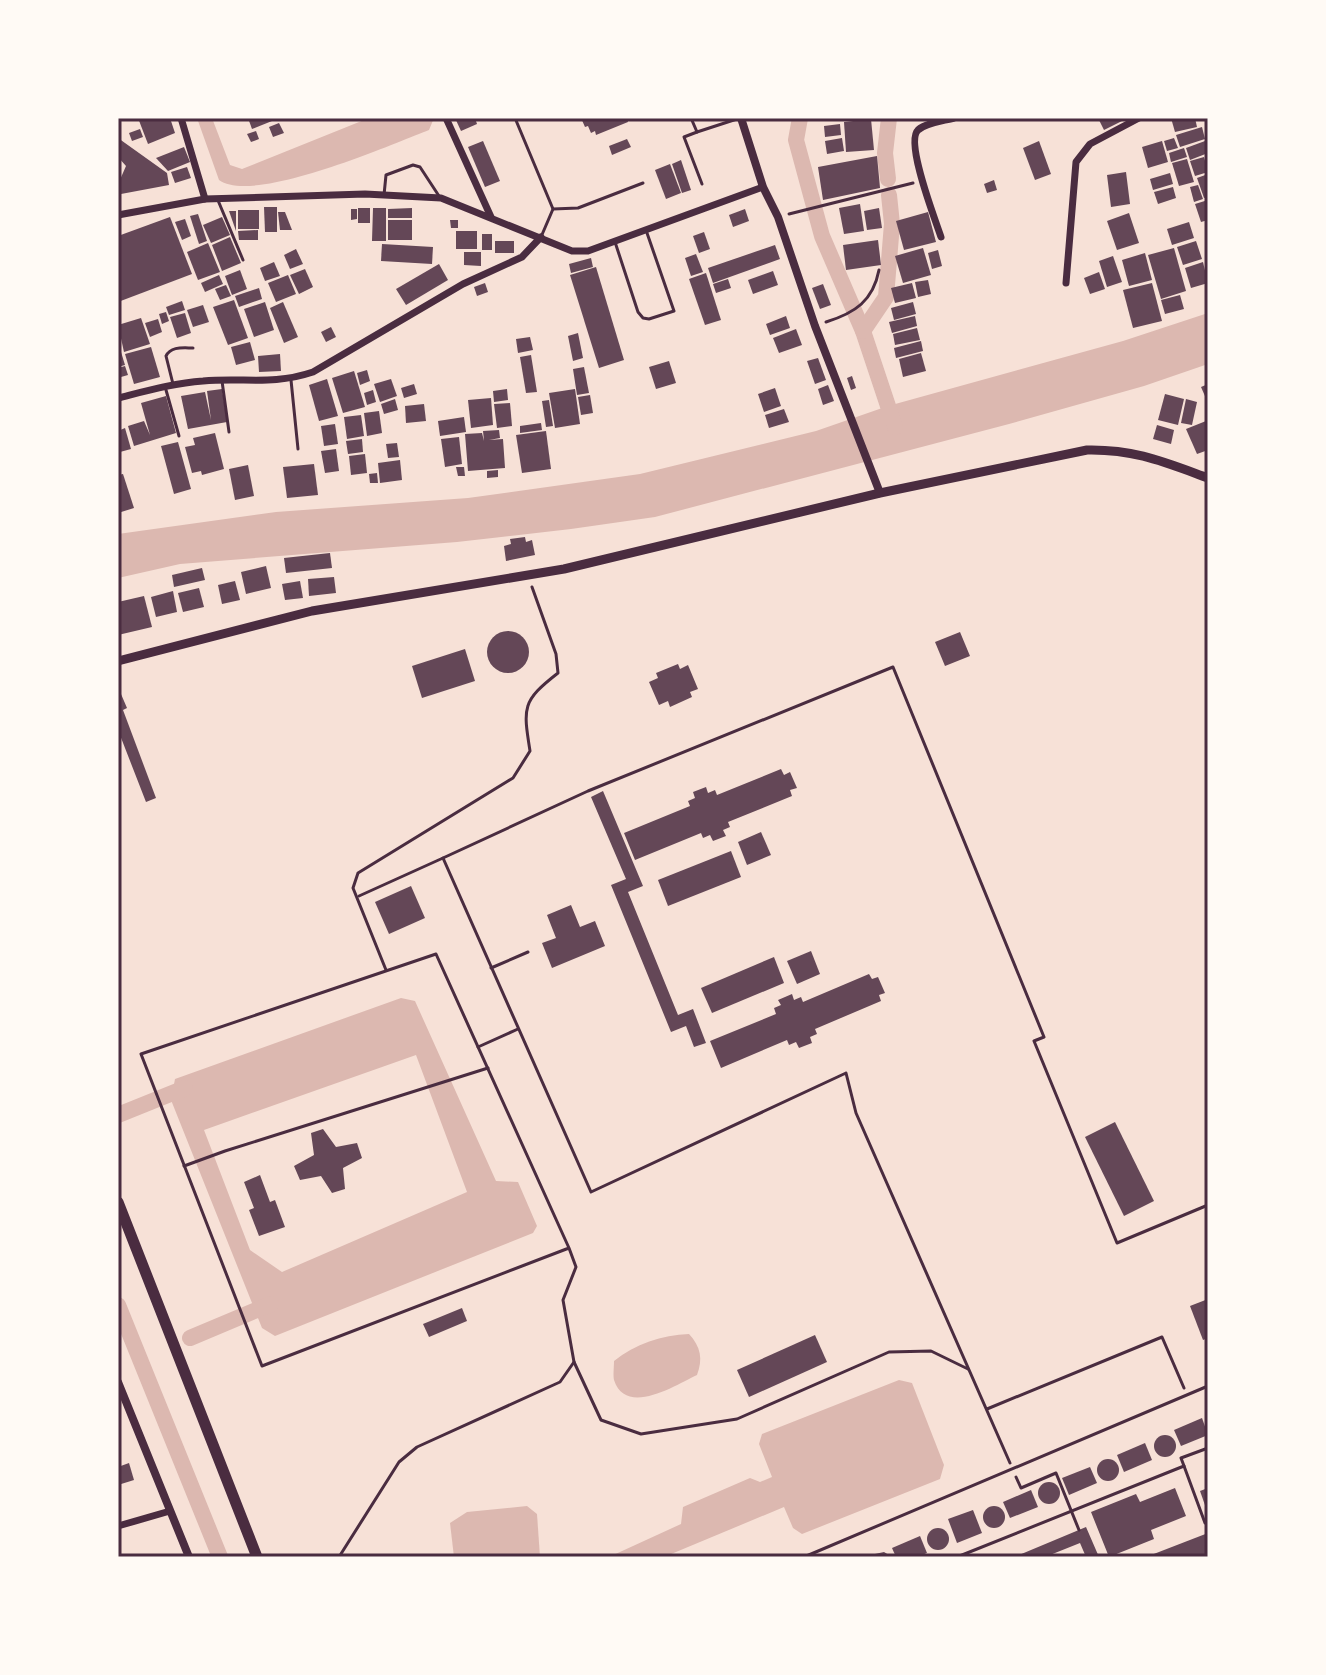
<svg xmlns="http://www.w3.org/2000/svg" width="1326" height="1675" viewBox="0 0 1326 1675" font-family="Barlow,sans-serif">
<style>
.water{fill:#dcb8b0;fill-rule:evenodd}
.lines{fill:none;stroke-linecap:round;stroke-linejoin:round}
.canal{stroke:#dcb8b0;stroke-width:16}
.building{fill:#644757}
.path{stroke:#4a2c40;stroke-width:3}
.service{stroke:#4a2c40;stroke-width:3}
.minor{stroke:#4a2c40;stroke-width:7}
.tertiary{stroke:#4a2c40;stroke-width:8}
.secondary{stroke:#4a2c40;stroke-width:9}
.primary{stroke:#4a2c40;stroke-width:11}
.neatline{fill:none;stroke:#4a2c40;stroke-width:3}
</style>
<rect width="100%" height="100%" fill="#f7e1d7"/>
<g class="water">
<path d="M197,118H212L230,165L242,169L369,118H434L429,130C390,145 253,205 219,180Z"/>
<polygon points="1208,313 1208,364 1144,386 1009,424 655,517 571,529 457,542 180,564 118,578 118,534 276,512 468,498 640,474 816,431 888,406 1123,341"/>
<path d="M401,998L415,1001L496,1181L518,1182L537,1226L533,1233L275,1336L262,1328L171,1100L175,1079ZM416,1055L467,1192L282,1272L250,1250L204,1130Z"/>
<path d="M689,1334C701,1347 703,1359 697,1375C676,1385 626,1417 614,1380C613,1375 614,1367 614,1361C635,1344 662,1335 689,1334Z"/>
<polygon points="899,1380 912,1383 944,1465 940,1479 802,1534 793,1528 784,1507 664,1557 609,1557 681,1524 683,1507 750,1478 760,1482 772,1477 759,1444 762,1434"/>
<polygon points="527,1506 537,1514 540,1557 454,1557 450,1523 467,1512"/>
</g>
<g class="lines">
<g class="canal">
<polyline points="800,118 796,140 822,236 863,331 895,427"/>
<polyline points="888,179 885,153 889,118"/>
<polyline points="863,331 886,297 892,224 889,195"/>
<polyline points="118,1115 185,1088"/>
<polyline points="118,1305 220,1557"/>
<polyline points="190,1338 271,1304"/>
</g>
</g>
<g class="building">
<polygon points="138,118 170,118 175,133 148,144"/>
<polygon points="248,118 271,118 272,121 252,129"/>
<polygon points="455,118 475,118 477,124 461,131"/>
<polygon points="581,118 627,118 628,122 596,135 595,131 591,133 588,126 585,127"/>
<polygon points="1098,118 1128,118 1104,130"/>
<polygon points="1171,118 1195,118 1197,127 1175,132"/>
<polygon points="871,119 874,150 846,152 844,122"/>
<polygon points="279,123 284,133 273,137 269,127"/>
<polygon points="840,124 841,135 825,137 824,126"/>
<polygon points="1202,127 1205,139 1180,147 1176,135"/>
<polygon points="140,129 143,137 132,141 129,133"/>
<polygon points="256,131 259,139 251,142 247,134"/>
<polygon points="118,138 167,173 169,185 121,194 119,182 126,166 118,157"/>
<polygon points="842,138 844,151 827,154 825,141"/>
<polygon points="1174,138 1178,148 1167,151 1164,141"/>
<polygon points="627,139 631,147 612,155 609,146"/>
<polygon points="483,141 500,181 485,187 468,147"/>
<polygon points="1039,141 1051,174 1035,180 1023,148"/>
<polygon points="1162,141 1168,162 1148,168 1142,147"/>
<polygon points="1205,141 1208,153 1190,160 1186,148"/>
<polygon points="184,147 190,162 168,171 156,158"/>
<polygon points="1184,148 1187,157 1171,162 1169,153"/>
<polygon points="877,156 880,188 823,200 818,167"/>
<polygon points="1204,157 1208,172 1195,176 1190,161"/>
<polygon points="1187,159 1194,182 1179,186 1172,163"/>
<polygon points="681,160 691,190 682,193 672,164"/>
<polygon points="670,164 681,193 666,199 655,170"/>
<polygon points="187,167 191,178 175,183 171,172"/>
<polygon points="1126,172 1130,204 1111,207 1107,175"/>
<polygon points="1170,173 1173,184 1153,190 1150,179"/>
<polygon points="1208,174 1208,197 1204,198 1197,178"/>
<polygon points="994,180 997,190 987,193 984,184"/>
<polygon points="1198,185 1203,199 1194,202 1190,187"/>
<polygon points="1173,187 1176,198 1158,204 1154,192"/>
<polygon points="1208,200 1208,220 1201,222 1195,204"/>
<polygon points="860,204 864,231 844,234 839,208"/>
<polygon points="264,207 277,207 277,232 265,232"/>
<rect x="358" y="208" width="12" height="15"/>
<polygon points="373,208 386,208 386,241 372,241"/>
<polygon points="412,208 412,218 388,218 388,209"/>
<polygon points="879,208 882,228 867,230 864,211"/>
<polygon points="351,209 357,209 357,219 351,220"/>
<polygon points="745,209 749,221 733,227 729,215"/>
<rect x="238" y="210" width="21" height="19"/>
<polygon points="229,211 236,211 236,231"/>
<polygon points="278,212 285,212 292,230 280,230"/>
<polygon points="928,212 936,242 904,250 896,221"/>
<polygon points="1129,213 1139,243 1117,250 1107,221"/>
<polygon points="198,214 207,241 199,244 190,216"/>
<polygon points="170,217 192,274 118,302 118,236"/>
<polygon points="222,217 230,235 211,243 203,225"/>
<polygon points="185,219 191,236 182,240 175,222"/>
<rect x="388" y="220" width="24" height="20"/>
<polygon points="450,220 458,220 458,228 451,228"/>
<polygon points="1189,222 1194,238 1172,245 1167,229"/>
<polygon points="258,230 258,240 239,240 238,231"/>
<rect x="456" y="231" width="21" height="18"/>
<polygon points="704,232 710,249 699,253 693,236"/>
<rect x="482" y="234" width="10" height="16"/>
<polygon points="230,237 241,263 222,271 212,245"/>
<polygon points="878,240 881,265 846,270 843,245"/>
<rect x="495" y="241" width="19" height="12"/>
<polygon points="1196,241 1202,259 1183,265 1177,247"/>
<polygon points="208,243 220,272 198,280 187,252"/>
<polygon points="382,244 433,247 432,264 381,261"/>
<polygon points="775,245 780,259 713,283 708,268"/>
<polygon points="923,248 931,275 903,283 895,256"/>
<polygon points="1174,248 1186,291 1161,299 1148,255"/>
<polygon points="296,249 303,264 290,269 284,255"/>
<polygon points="938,250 942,266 932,269 928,253"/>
<polygon points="464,252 481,252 481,266 464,265"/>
<polygon points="1145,253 1152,280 1129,286 1122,260"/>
<polygon points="696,254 703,272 691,276 685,258"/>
<polygon points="1113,256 1122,282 1107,287 1099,261"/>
<polygon points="591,258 593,267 571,273 569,264"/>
<polygon points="274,262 280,276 265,281 260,268"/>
<polygon points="1203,262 1208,283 1191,288 1185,268"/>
<polygon points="439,264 448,280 406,305 396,289"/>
<polygon points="596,267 624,360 599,368 570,275"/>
<polygon points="305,269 313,287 299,294 290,275"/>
<polygon points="240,270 247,289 232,295 225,276"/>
<polygon points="773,271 778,285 753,294 748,280"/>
<polygon points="1099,272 1105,289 1090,294 1084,278"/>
<polygon points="706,273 721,320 705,325 689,279"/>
<polygon points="219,275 223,284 205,292 201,283"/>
<polygon points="288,275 296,294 276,302 268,283"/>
<polygon points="728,279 731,288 716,293 713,284"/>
<polygon points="928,280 931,294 918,297 915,282"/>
<polygon points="485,283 488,292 477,296 474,287"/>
<polygon points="912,283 916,298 895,303 891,288"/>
<polygon points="1152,283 1162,321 1133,328 1123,290"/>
<polygon points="823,284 831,305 820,309 812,288"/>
<polygon points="226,285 231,296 220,300 215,289"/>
<polygon points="259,288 262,299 239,307 235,296"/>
<polygon points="1180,295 1184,309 1165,314 1161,300"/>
<polygon points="234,300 248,338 228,345 213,307"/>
<polygon points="182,301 185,310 169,315 166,307"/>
<polygon points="265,302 274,330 254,337 244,309"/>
<polygon points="283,302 298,337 284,343 270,308"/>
<polygon points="913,302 916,314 894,320 891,308"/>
<polygon points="203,305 209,322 193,327 187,310"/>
<polygon points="166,312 169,321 162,324 159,314"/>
<polygon points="185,313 191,333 177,338 170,317"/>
<polygon points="786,316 790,328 770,335 766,324"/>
<polygon points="915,316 917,326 892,333 889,322"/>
<polygon points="141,318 150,344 124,352 118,325"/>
<polygon points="158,319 162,332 150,337 145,323"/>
<polygon points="331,327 336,337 326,342 321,332"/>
<polygon points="917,328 920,340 895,345 893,334"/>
<polygon points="796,329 802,345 779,353 773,338"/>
<polygon points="578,333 583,358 573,361 568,336"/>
<polygon points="530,337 533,350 518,353 516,339"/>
<polygon points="921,341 923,351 896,358 894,348"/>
<polygon points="250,342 255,360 236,365 231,347"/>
<polygon points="151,347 160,377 134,384 125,354"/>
<polygon points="121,352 125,365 118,367 118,353"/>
<polygon points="921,353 926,371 903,377 899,359"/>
<polygon points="280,354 281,371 259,372 258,356"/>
<polygon points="531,355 537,392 526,393 520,357"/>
<polygon points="818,358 826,380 815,384 807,361"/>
<polygon points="669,361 676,383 656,389 649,367"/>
<polygon points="125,366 128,375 121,377 118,368"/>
<polygon points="584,367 589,393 577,395 573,369"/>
<polygon points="367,370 370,381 360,385 357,373"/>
<polygon points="354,371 365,407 343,413 332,378"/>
<polygon points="852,376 856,388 851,390 847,378"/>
<polygon points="327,379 338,416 319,421 309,385"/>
<polygon points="391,379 397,396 380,402 374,384"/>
<polygon points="414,384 417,394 404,398 401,388"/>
<polygon points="1208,384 1208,403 1201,387"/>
<polygon points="828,385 834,401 823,405 818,389"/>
<polygon points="775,388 781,406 764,412 758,394"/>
<polygon points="222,389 227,422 188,429 181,396 205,392 211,420 207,391"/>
<polygon points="507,389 508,400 494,402 493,391"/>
<polygon points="575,389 580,424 555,428 549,393"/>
<polygon points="373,390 376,402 367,405 364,393"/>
<polygon points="1165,394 1184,399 1178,425 1158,420"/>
<polygon points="590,395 593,413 581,415 578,397"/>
<polygon points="166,396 176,433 134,446 128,426 144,421 150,435 141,403"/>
<polygon points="491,398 493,425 471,428 468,400"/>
<polygon points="395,399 398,410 384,414 381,404"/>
<polygon points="1186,399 1197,402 1192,425 1181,423"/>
<polygon points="549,400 553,426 546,427 542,401"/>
<polygon points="510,403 512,426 497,428 494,404"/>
<polygon points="424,404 426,421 406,423 405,406"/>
<polygon points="784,409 789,422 769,428 765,415"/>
<polygon points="379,411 382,433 367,436 364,413"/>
<polygon points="361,415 364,436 347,439 344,417"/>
<polygon points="464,417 466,432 440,436 438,421"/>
<polygon points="1206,421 1208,450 1197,454 1186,429"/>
<polygon points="541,423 542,430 520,433 520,426"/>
<polygon points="335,424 338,444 324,446 321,426"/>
<polygon points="1157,425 1174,430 1171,444 1153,439"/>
<polygon points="125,428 131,449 120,452 118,431"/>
<polygon points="499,430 500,438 489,440 503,439 505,468 468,471 465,434 482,433 484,441 483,431"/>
<polygon points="546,431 551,469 522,473 516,435"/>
<polygon points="215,433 224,469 202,475 201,471 192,473 185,447 195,445 193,438"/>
<polygon points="459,437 462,464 445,467 441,439"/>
<polygon points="362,439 363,452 348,454 346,441"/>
<polygon points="178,442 191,489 174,494 161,446"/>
<polygon points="397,443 399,457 388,458 386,444"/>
<polygon points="336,449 339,471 325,473 321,451"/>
<polygon points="365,454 367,473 351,475 349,456"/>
<polygon points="400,460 402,480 380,483 378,463"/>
<polygon points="314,464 318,495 287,498 283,467"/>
<polygon points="248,465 254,496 235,500 229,469"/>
<polygon points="456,467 464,467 465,476 458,476"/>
<polygon points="498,470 498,477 487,478 487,471"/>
<polygon points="377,473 378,483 370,483 369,474"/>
<polygon points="123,474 134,508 118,513 118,475"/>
<polygon points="525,537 526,542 532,540 535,555 506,561 504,546 511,544 510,539"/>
<polygon points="330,553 332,568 286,573 284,558"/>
<polygon points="266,566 271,588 246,594 241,572"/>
<polygon points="202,568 205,580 174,587 172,575"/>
<polygon points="334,577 336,593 309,596 308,579"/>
<polygon points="235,581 240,600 222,604 218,585"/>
<polygon points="300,581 303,598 285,600 282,584"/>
<polygon points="199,588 204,607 183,612 178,593"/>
<polygon points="173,591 177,612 156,617 151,597"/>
<polygon points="144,596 152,627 118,635 118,602"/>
<circle cx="508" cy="652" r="21"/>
<polygon points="960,632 970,656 945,666 935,642"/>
<polygon points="465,649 475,681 422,698 412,666"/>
<polygon points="678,664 680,669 688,665 698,689 690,692 692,697 670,707 668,701 659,705 649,682 658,678 656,673"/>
<polygon points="118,687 127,708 123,710 156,798 146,802 118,730"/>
<polygon points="781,769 784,775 790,772 797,788 790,790 792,796 728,822 730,827 723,830 726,836 713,841 710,835 703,838 701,833 635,860 624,833 690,806 688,801 695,798 693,792 706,787 708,793 715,790 717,795"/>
<polygon points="603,791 643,886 628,892 678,1015 693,1009 706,1043 694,1047 686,1026 671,1032 611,885 626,879 591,797"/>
<polygon points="761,832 771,855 747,865 738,842"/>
<polygon points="731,851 741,877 668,906 658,880"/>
<polygon points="411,886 425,918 389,934 375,902"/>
<polygon points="571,905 580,927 595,921 605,946 552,968 542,943 556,938 547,915"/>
<polygon points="811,951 820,974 797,984 787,961"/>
<polygon points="774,957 784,983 712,1013 701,988"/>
<polygon points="869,974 872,979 878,977 885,993 879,995 881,1001 815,1029 817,1034 810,1037 812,1043 799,1048 796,1042 789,1045 787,1040 721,1068 710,1041 776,1014 774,1008 781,1005 778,1000 792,994 794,1000 801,997 803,1002"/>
<polygon points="1115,1122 1154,1201 1124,1216 1085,1137"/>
<polygon points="323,1129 336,1147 357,1143 362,1158 343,1168 345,1189 332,1193 321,1176 300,1180 294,1166 314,1155 311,1133"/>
<polygon points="260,1175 270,1202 275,1200 285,1227 259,1236 249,1210 254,1208 244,1182"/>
<polygon points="1208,1299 1208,1338 1203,1340 1190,1306"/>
<polygon points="462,1308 467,1321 429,1337 423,1324"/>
<polygon points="815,1335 827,1362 749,1397 737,1370"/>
<polygon points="1202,1418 1208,1435 1181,1446 1174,1430"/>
<circle cx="1165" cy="1446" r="11"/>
<polygon points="1145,1443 1152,1460 1124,1472 1117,1455"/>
<circle cx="1108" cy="1470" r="11"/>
<polygon points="129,1463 134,1480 118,1485 118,1467"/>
<polygon points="1090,1467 1097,1483 1069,1495 1062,1478"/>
<circle cx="1049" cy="1493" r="11"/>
<polygon points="1175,1488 1186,1516 1151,1530 1154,1539 1109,1557 1091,1512 1136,1494 1140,1502"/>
<polygon points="1208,1488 1208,1507 1206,1508 1200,1491"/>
<polygon points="1031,1490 1038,1507 1010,1518 1003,1502"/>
<circle cx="994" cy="1517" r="11"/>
<polygon points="973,1510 982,1533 957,1543 948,1519"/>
<polygon points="1086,1527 1099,1557 1086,1557 1080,1543 1045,1557 1014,1557"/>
<circle cx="938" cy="1539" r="11"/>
<polygon points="1208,1533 1208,1557 1146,1557"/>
<polygon points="920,1536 927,1553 917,1557 896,1557 892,1548"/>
<polygon points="884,1552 892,1557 872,1557 875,1554"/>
</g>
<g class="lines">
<g class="path">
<polyline points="789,214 913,183"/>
<path d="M826,322C855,313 873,301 879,270"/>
<polyline points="359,896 443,858"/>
<polyline points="491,968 528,952"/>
<path d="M386,970L353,888L358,873L513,778L530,751C523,707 522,701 558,673L556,654L532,587"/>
<polyline points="478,1047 518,1029"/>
<polyline points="184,1166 225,1151 488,1068"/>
<polyline points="574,1362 601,1420 641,1434 737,1419 889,1352 931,1351 968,1369"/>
<polyline points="987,1409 1162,1337 1184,1388"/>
<polyline points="1010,1463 856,1113 846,1073 591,1192 443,858 588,791 893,667 1044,1037 1034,1041 1117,1243 1208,1205"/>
<polyline points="1184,1466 1205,1523"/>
<polyline points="1016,1477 1021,1488 1056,1473 1079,1530"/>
<polyline points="339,1557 399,1462 417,1447 560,1382 574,1362 563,1300 576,1267 569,1248 436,954 141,1054 262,1366 569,1248"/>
<polyline points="957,1557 1184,1466 1181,1458 1208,1448"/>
</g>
<g class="service">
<polyline points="515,118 553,209 541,237"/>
<polyline points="691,118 697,132 740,118"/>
<polyline points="697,132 684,137 702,184"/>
<polyline points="384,195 386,175 413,165 420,167 439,196"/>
<polyline points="217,198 243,260"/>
<polyline points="553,209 578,208 643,183"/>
<polyline points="615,242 638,312 643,318 649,319 674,311 647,233"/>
<polyline points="291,380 298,449"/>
<polyline points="222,381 229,432"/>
<path d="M173,384L166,356C171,346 183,348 193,348"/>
<polyline points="166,390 179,436"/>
<polyline points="804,1557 1208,1386"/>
</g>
<g class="minor">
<polyline points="181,118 205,199"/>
<polyline points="446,118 491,217"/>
<polyline points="118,215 205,199 365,194 441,198 572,251 588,251 763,187"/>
<path d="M941,237C935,219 905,142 918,130C926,123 943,121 954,118"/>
<polyline points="1066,283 1076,162 1090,144 1139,118"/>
<path d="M118,398C146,391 174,383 203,381C244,377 271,386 313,372L463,284L522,257L541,237"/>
<polyline points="118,1526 170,1511"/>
</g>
<g class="tertiary">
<polyline points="741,118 763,187 778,217 815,326 880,493"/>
<polyline points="118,1382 189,1557"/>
</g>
<path class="secondary" d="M118,661L312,611L564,569L880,493L1087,450C1134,449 1164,462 1208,478"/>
<polyline class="primary" points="118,1202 257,1557"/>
</g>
<rect width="1326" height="1675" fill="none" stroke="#fffaf5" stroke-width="240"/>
<rect x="120" y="120" width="1086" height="1435" class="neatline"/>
</svg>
